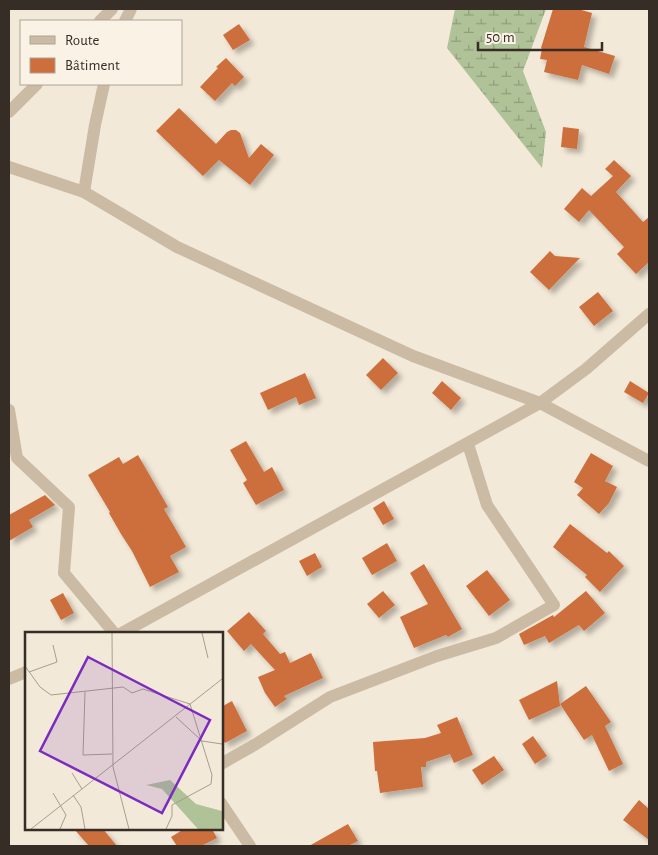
<svg xmlns="http://www.w3.org/2000/svg" width="658" height="855" viewBox="0 0 658 855" font-family="'Alegreya Sans',sans-serif">
<style>
.wetland{fill:url(#wetland-marsh)}
.building{fill:#cd6e3c;filter:url(#shadow)}
.lines{fill:none;stroke-linecap:round;stroke-linejoin:round}
.street{stroke:#cbbaa4;stroke-width:12}
.inset-road{fill:none;stroke:#a79e91;stroke-width:1}
.view{fill:#7b2cbf;fill-opacity:0.15;stroke:#7b2cbf;stroke-width:2.5}
.inset-edge{fill:none;stroke:#362d26;stroke-width:2.5}
</style>
<defs>
<pattern id="wetland-marsh" width="20" height="14" patternUnits="userSpaceOnUse" patternTransform="scale(1.25)"><rect width="20" height="14" fill="#b0c298"/><path d="M1 5h8M5 5V1M11 12h8M15 12V8" fill="none" stroke="#909e7c"/></pattern>
<filter id="shadow"><feDropShadow dx="4.5" dy="4.5" stdDeviation="2.5" flood-color="#0004"/></filter>
</defs>
<rect width="100%" height="100%" fill="#f3e9d8"/>
<polygon class="wetland" points="455,9 546,9 523,71 546,132 542,168 447,48"/>
<g class="building">
<polygon points="553,9 578,9 592,13 584,47 615,56 609,74 582,65 578,80 544,72 547,60 540,59 542,49 541,48"/>
<polygon points="239,24 250,40 233,50 223,35"/>
<polygon points="226,58 244,77 235,86 232,83 215,101 200,87 218,68 216,67"/>
<polygon points="179,108 216,144 227,132 231,130 236,130 240,133 249,158 261,144 274,155 250,185 219,160 203,176 156,131"/>
<polygon points="563,127 579,129 577,149 561,147"/>
<polygon points="614,160 631,176 616,192 643,222 649,217 649,262 636,274 617,254 624,247 589,210 579,222 564,209 582,188 591,196 613,176 605,169"/>
<polygon points="550,251 555,256 580,258 549,290 530,272"/>
<polygon points="598,292 613,311 594,326 579,307"/>
<polygon points="383,358 398,373 381,390 366,375"/>
<polygon points="305,373 316,398 299,405 296,397 268,410 260,393"/>
<polygon points="442,381 461,398 451,410 432,393"/>
<polygon points="630,381 649,393 643,403 624,392"/>
<polygon points="246,441 264,472 272,467 284,490 256,505 243,483 247,480 230,450"/>
<polygon points="591,453 613,466 605,481 617,487 609,503 599,514 577,495 583,488 574,482"/>
<polygon points="138,455 168,507 164,509 186,547 170,556 179,572 150,587 132,551 121,534 109,513 110,512 88,475 119,457 123,464"/>
<polygon points="45,495 55,505 29,520 33,527 9,541 9,515"/>
<polygon points="384,501 394,519 383,525 373,508"/>
<polygon points="570,524 607,553 609,551 624,566 600,592 585,577 587,575 553,547"/>
<polygon points="387,543 397,561 372,575 362,558"/>
<polygon points="315,553 322,567 307,576 299,561"/>
<polygon points="424,564 462,629 448,637 446,635 414,648 400,617 428,604 410,573"/>
<polygon points="487,570 510,600 489,616 466,586"/>
<polygon points="383,591 395,605 379,618 367,604"/>
<polygon points="586,591 605,613 584,631 579,625 549,643 545,636 524,645 519,634 553,615 554,617"/>
<polygon points="63,593 74,613 61,620 50,600"/>
<polygon points="249,612 266,631 263,634 280,654 285,652 290,663 311,653 323,678 284,696 287,699 275,707 265,693 258,677 275,670 251,644 244,651 227,631"/>
<polygon points="557,681 560,706 529,720 519,700"/>
<polygon points="586,686 611,722 605,726 623,764 609,771 592,735 584,740 560,704"/>
<polygon points="232,701 247,731 225,743 221,736 221,707"/>
<polygon points="457,717 473,755 454,763 450,754 426,762 426,767 421,767 423,787 380,793 377,771 375,771 373,742 425,738 441,733 437,725"/>
<polygon points="533,736 547,756 535,764 522,744"/>
<polygon points="494,756 504,770 482,785 472,770"/>
<polygon points="639,800 649,809 649,840 623,820"/>
<polygon points="348,824 358,841 348,846 309,846"/>
<polygon points="74,829 103,829 117,846 89,846"/>
<polygon points="184,829 212,829 217,838 201,846 177,846 171,837"/>
</g>
<g class="lines">
<g class="street">
<polyline points="100,21 112,9"/>
<polyline points="125,21 131,9"/>
<polyline points="9,112 37,84"/>
<polyline points="9,167 84,192 177,247 413,356 540,403 649,461"/>
<polyline points="84,192 95,125 104,84"/>
<polyline points="9,410 17,458 69,507 64,573 115,634"/>
<polyline points="120,634 540,403 586,369 649,314"/>
<polyline points="9,679 26,672"/>
<polyline points="221,764 256,744 330,697 437,656 496,638 554,605 487,505 468,444"/>
<polyline points="221,803 250,846"/>
</g>
</g>
<g transform="translate(25 632)">
<rect width="198" height="198" fill="#f3e9d8"/>
<path d="M145,148L171,172L197,179V197H173L137,157L121,153Z" fill="#b0c298"/>
<path class="inset-road" d="M87,1L88,135L104,197M177,1L183,26M0,34L15,55L26,63L98,55L107,61L118,57L165,72L187,143L186,152L147,173V184L141,197M4,40L32,30L28,13M60,60L58,123L87,122M151,85L177,109L197,112M47,141L57,157M28,161L41,183L35,197M48,163L56,175L60,197M6,197L197,47"/>
<path class="view" d="M63,25L185,88L137,181L15,119Z"/>
<rect width="198" height="198" class="inset-edge"/>
</g>
<rect width="658" height="855" fill="none" stroke="#362d26" stroke-width="20"/>
<rect x="20" y="20" width="162" height="65" fill="#faf3e5" stroke="#aca499"/>
<rect x="30" y="36" width="25" height="8" fill="#cbbaa4" stroke="#aca499"/>
<text x="65" y="45" font-size="15" fill="#362d26">Route</text>
<rect x="30" y="58" width="25" height="15" fill="#cd6e3c" stroke="#aca499"/>
<text x="65" y="70" font-size="15" fill="#362d26">Bâtiment</text>
<path d="M478 42v8h124v-8" fill="none" stroke="#362d26" stroke-width="2.5"/>
<text x="486" y="42" font-size="15" fill="#362d26" stroke="#faf3e5" stroke-width="4" paint-order="stroke">50 m</text>
</svg>
